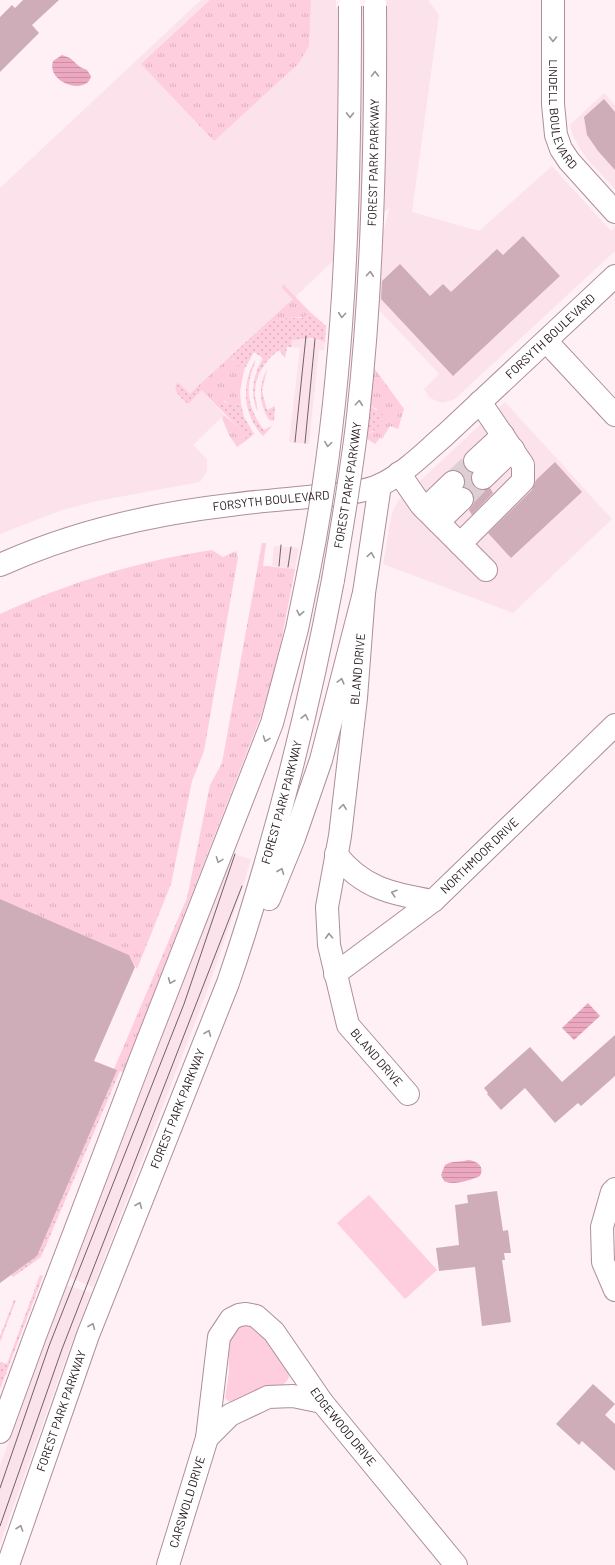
<svg xmlns="http://www.w3.org/2000/svg" width="615" height="1565" viewBox="0 0 615 1565" font-family="Barlow,sans-serif">
<style>
.built{fill:#fce2eb}
.grass{fill:url(#grass-tufts)}
.park{fill:#fecdde}
.garden{fill:url(#garden-dots)}
.water{fill:url(#water-rules)}
.building{fill:#ceadb8}
.lines{fill:none;stroke-linecap:round;stroke-linejoin:round}
.minor-tunnel{stroke:#ddcfd3;stroke-width:22;stroke-dasharray:22 11;stroke-linecap:butt}
.minor-casing{stroke:#ae8f99;stroke-width:24}
.major-casing{stroke:#ae8f99;stroke-width:24}
.highway-casing{stroke:#ae8f99;stroke-width:24}
.minor{stroke:#fff;stroke-width:22}
.major{stroke:#fff;stroke-width:22}
.highway{stroke:#fff;stroke-width:22}
.tram{stroke:#706367;stroke-width:1}
.highway-bridge-casing{stroke:#ae8f99;stroke-width:24;stroke-linecap:butt}
.highway-bridge{stroke:#fff;stroke-width:22}
.oneway{stroke:#9c9798}
.labels{text-anchor:middle;stroke-width:3;stroke-linejoin:round;paint-order:stroke}
.street-label{font-size:12px;fill:#23171b;stroke:#fff}
</style>
<defs>
<pattern id="grass-tufts" width="24" height="20" patternUnits="userSpaceOnUse"><rect width="24" height="20" fill="#fecdde"/><path d="M3 7l-1-3M5 7V3M7 7l1-3M15 17l-1-3M17 17v-4M19 17l1-3" fill="none" stroke="#d9afbe"/></pattern>
<pattern id="garden-dots" width="8" height="8" patternUnits="userSpaceOnUse"><rect width="8" height="8" fill="#fecdde"/><path d="M2 2h.1M6 6h.1" fill="none" stroke="#d9afbe" stroke-width="1.8" stroke-linecap="round"/></pattern>
<pattern id="water-rules" width="6" height="5" patternUnits="userSpaceOnUse"><rect width="6" height="5" fill="#eca8c0"/><path d="M0 2.5h6" fill="none" stroke="#ca90a4"/></pattern>
</defs>
<rect width="100%" height="100%" fill="#fef0f4"/>
<g class="built">
<polygon points="201,0 336,0 336,7 386,6 387,0 428,0 439,15 412,212 479,231 552,166 611,231 615,227 615,251 455,399 443,403 436,401 429,397 424,389 439,374 366,296 390,207 293,299 202,390 224,415 193,445 207,459 207,471 200,482 97,501 62,510 0,534 0,188"/>
<polygon points="604,93 615,105 615,189 588,160 579,147 573,136 570,125"/>
<polygon points="302,338 325,342 324,350 319,350 309,444 289,442 300,348 291,347 292,340"/>
<polygon points="505,402 612,519 513,613 383,564 392,513 398,501"/>
<polygon points="274,546 299,548 295,569 272,566"/>
<polygon points="233,854 251,859 238,901 206,994 93,1287 69,1277"/>
<polygon points="66,1285 91,1293 62,1369 0,1544 0,1466"/>
</g>
<g class="grass">
<polygon points="210,0 311,0 309,46 298,64 214,141 141,64"/>
<polygon points="283,284 310,312 305,317 287,318 274,321 271,319 293,299 282,288"/>
<polygon points="232,355 233,359 244,370 240,392 241,404 232,406 225,401 216,405 198,386"/>
<polygon points="374,368 404,409 398,429 390,426 382,439 380,438 375,444 366,438 367,433 373,432 377,409 370,406"/>
<polygon points="224,415 238,427 247,440 237,447 229,435 222,418"/>
<polygon points="262,543 266,543 263,566 295,569 278,658 262,713 123,1072 114,1069 187,898 210,785 222,763"/>
<path d="M212,550L223,557L236,551L238,557L204,751L192,781L171,884L137,969L129,955L0,899V614C68,583 138,561 212,550Z"/>
</g>
<g class="park">
<polygon points="369,1195 437,1270 405,1299 337,1223"/>
<polygon points="257,1323 288,1369 289,1378 283,1385 232,1404 225,1398 229,1373 229,1335 242,1325"/>
</g>
<g class="garden">
<path d="M310,312L326,326L325,342L312,338L292,340L291,347H287L285,358L279,350C264,361 254,377 255,396C256,401 258,407 257,411C250,392 253,375 263,358L254,352L244,370L236,364L232,355L271,319L274,321L287,318H302Z"/>
<path d="M255,360C256,363 252,369 251,374C245,395 251,413 264,430L273,425L263,436C243,415 241,385 255,360Z"/>
<path d="M267,369L262,391L267,410L275,406L274,421L269,420C259,403 258,386 267,369Z"/>
<path d="M179,383L190,394L198,386L202,390L188,404C182,398 173,392 176,384Z"/>
<path d="M220,401C228,402 233,408 241,404L244,417L254,434L247,440L238,427L216,405Z"/>
<path d="M370,406L382,414C383,424 377,431 367,433Z"/>
<polygon points="117,1070 120,1071 41,1257 13,1277 11,1275 37,1256"/>
<polygon points="40,1275 43,1276 0,1389 0,1362 7,1364"/>
<polygon points="14,1300 16,1300 0,1342 0,1336"/>
</g>
<g class="water">
<path d="M62,55L70,58L80,67L87,70L91,76C87,96 46,83 53,61Z"/>
<polygon points="588,1003 600,1016 574,1040 562,1028"/>
<path d="M468,1160C477,1161 485,1166 480,1176C471,1180 453,1186 444,1181L441,1175L445,1165C453,1160 460,1163 468,1160Z"/>
</g>
<g class="building">
<polygon points="23,0 59,0 32,25 39,33 0,72 0,17 12,5 15,8"/>
<polygon points="604,99 615,112 615,170 598,151 587,135 584,117"/>
<polygon points="523,236 560,276 453,376 381,299 382,281 400,264 430,296 443,284 451,292 497,249 503,255"/>
<polygon points="555,462 582,492 511,558 488,533 532,490 536,480"/>
<polygon points="465,467 472,473 471,481 474,487 480,490 490,488 493,493 472,515 469,510 474,503 474,496 471,490 464,487 465,479 460,472"/>
<polygon points="0,899 129,955 135,967 94,1061 117,1070 37,1256 0,1283"/>
<polygon points="615,1035 615,1076 581,1106 578,1103 555,1123 525,1088 501,1110 487,1094 488,1093 484,1088 530,1047 562,1082"/>
<polygon points="497,1191 503,1231 508,1230 511,1253 504,1253 505,1260 502,1260 511,1322 482,1326 475,1267 439,1271 436,1248 459,1245 455,1205 468,1203 467,1195"/>
<polygon points="593,1384 615,1404 605,1415 615,1424 615,1471 582,1441 579,1445 556,1424"/>
</g>
<g class="lines">
<g class="minor-tunnel">
<polyline points="453,482 475,461"/>
<polyline points="462,499 483,478"/>
</g>
<g class="minor-casing">
<g id="minor">
<path id="s1" d="M553,0V104L556,135L561,149L569,161L615,212"/>
<polyline points="546,341 615,415"/>
<polyline points="475,461 503,435"/>
<polyline points="399,473 421,505 486,570"/>
<polyline points="483,478 513,449"/>
<path id="s2" d="M380,485L364,593L356,698L340,836L327,907L329,945L348,1025L408,1094"/>
<polyline points="425,509 453,482"/>
<polyline points="438,522 462,499"/>
<polyline points="460,544 523,481 523,465 480,402"/>
<path d="M336,854C362,888 392,894 433,901"/>
<path id="s3" d="M335,974L433,901L615,725"/>
<polyline points="615,1189 612,1192 602,1227 603,1262 615,1290"/>
<polyline points="207,1438 230,1415 268,1397 293,1396 322,1402"/>
<path id="s4" d="M168,1565L207,1438L219,1337L231,1319L239,1315L246,1314L256,1316L274,1332L322,1402L456,1565"/>
</g>
</g>
<g class="major-casing">
<g id="major">
<path id="s5" d="M0,565C73,532 151,514 230,505C259,501 289,499 318,496C338,495 362,493 380,485C404,474 425,452 445,435L615,276"/>
</g>
</g>
<g class="highway-casing">
<g id="highway">
<polyline points="269,899 294,838 321,760 364,593"/>
<polyline points="0,1432 35,1336 139,1063 272,723 297,629 308,575"/>
<path id="s6" d="M8,1565L88,1335L228,983C273,851 307,717 333,580"/>
</g>
</g>
<use href="#minor" class="minor"/>
<use href="#major" class="major"/>
<use href="#highway" class="highway"/>
<g class="tram">
<polyline points="295,442 306,336"/>
<polyline points="305,443 315,339"/>
<polyline points="279,566 281,545"/>
<polyline points="288,567 291,547"/>
<polyline points="0,1488 49,1346 184,1004 235,854"/>
<polyline points="0,1526 62,1349 242,886"/>
</g>
<g class="highway-bridge-casing">
<g id="highway-bridge">
<path d="M308,575C346,388 350,196 350,6"/>
<path id="s7" d="M333,580C342,526 352,471 358,416C373,280 376,144 375,6"/>
</g>
</g>
<use href="#highway-bridge" class="highway-bridge"/>
</g>
<defs><path id="oneway-chevron" d="M-2-3.5L2.5 0L-2 3.5" fill="none" stroke-width="1.6" stroke-linecap="round" stroke-linejoin="round"/></defs>
<g class="oneway">
<use href="#oneway-chevron" transform="translate(553 39) rotate(90)"/>
<use href="#oneway-chevron" transform="translate(375 74) rotate(-90)"/>
<use href="#oneway-chevron" transform="translate(350 115) rotate(91)"/>
<use href="#oneway-chevron" transform="translate(370 274) rotate(-86)"/>
<use href="#oneway-chevron" transform="translate(342 315) rotate(95)"/>
<use href="#oneway-chevron" transform="translate(359 403) rotate(-85)"/>
<use href="#oneway-chevron" transform="translate(328 444) rotate(98)"/>
<use href="#oneway-chevron" transform="translate(371 555) rotate(-81)"/>
<use href="#oneway-chevron" transform="translate(300 613) rotate(101)"/>
<use href="#oneway-chevron" transform="translate(341 681) rotate(-75)"/>
<use href="#oneway-chevron" transform="translate(305 717) rotate(-77)"/>
<use href="#oneway-chevron" transform="translate(266 739) rotate(110)"/>
<use href="#oneway-chevron" transform="translate(343 807) rotate(-83)"/>
<use href="#oneway-chevron" transform="translate(219 860) rotate(111)"/>
<use href="#oneway-chevron" transform="translate(281 871) rotate(-68)"/>
<use href="#oneway-chevron" transform="translate(394 893) rotate(-163)"/>
<use href="#oneway-chevron" transform="translate(329 936) rotate(-93)"/>
<use href="#oneway-chevron" transform="translate(171 981) rotate(112)"/>
<use href="#oneway-chevron" transform="translate(208 1033) rotate(-68)"/>
<use href="#oneway-chevron" transform="translate(139 1205) rotate(-68)"/>
<use href="#oneway-chevron" transform="translate(92 1326) rotate(-68)"/>
<use href="#oneway-chevron" transform="translate(20 1528) rotate(-71)"/>
</g>
<g class="labels">
<g class="street-label">
<text dy="4" stroke="none"><textPath href="#s1" startOffset="116">LINDELL BOULEVARD</textPath></text>
<text dy="4" stroke="none"><textPath href="#s7" startOffset="420">FOREST PARK PARKWAY</textPath></text>
<text dy="4" stroke="none"><textPath href="#s5" startOffset="617">FORSYTH BOULEVARD</textPath></text>
<text dy="4" stroke="none"><textPath href="#s7" startOffset="96">FOREST PARK PARKWAY</textPath></text>
<text dy="4" stroke="none"><textPath href="#s5" startOffset="280">FORSYTH BOULEVARD</textPath></text>
<text transform="translate(358 669) rotate(-85)" y="4">BLAND DRIVE</text>
<text dy="4" stroke="none"><textPath href="#s6" startOffset="811">FOREST PARK PARKWAY</textPath></text>
<text dy="4" stroke="none"><textPath href="#s3" startOffset="187">NORTHMOOR DRIVE</textPath></text>
<text dy="4" stroke="none"><textPath href="#s2" startOffset="589">BLAND DRIVE</textPath></text>
<text dy="4" stroke="none"><textPath href="#s6" startOffset="487">FOREST PARK PARKWAY</textPath></text>
<text dy="4" stroke="none"><textPath href="#s6" startOffset="163">FOREST PARK PARKWAY</textPath></text>
<text dy="4" stroke="none"><textPath href="#s4" startOffset="424">EDGEWOOD DRIVE</textPath></text>
<text dy="4" stroke="none"><textPath href="#s4" startOffset="66">CARSWOLD DRIVE</textPath></text>
</g>
</g>
</svg>
